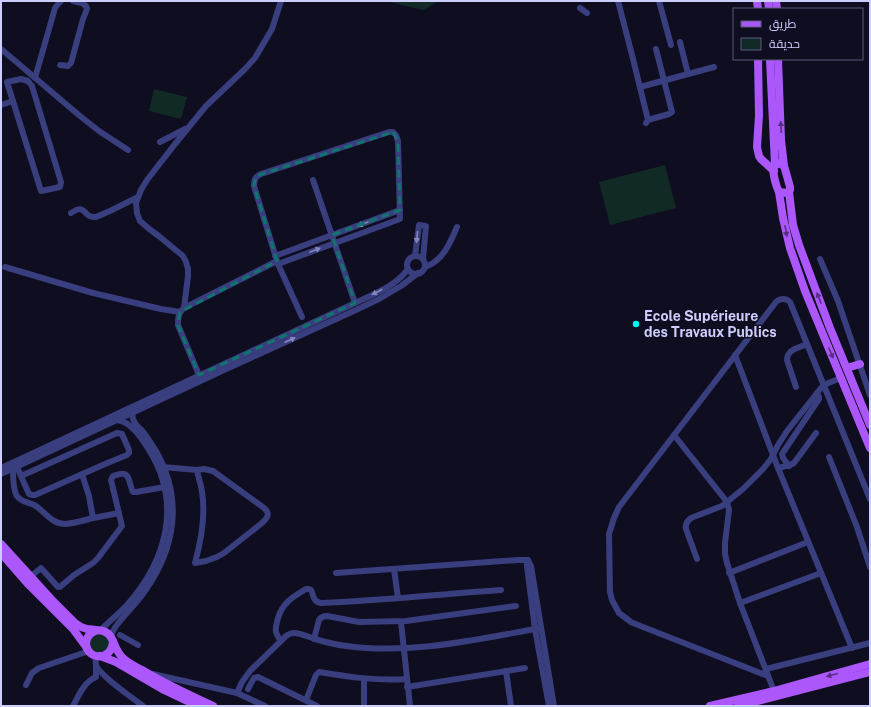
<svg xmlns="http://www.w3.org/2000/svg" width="871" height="707" viewBox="0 0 871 707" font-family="'Public Sans',Cairo,sans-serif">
	<rect width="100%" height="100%" fill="#0f0d20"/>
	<!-- green -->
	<g fill="#112a26">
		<polygon points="386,1 438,1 424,10 414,8"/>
		<polygon points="154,89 187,97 181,119 149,111"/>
		<polygon points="665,165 676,208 610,225 599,182"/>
		<polygon points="97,633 108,637 110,647 103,653 95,653 90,648 90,640"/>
	</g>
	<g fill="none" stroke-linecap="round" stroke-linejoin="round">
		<!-- minor -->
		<g stroke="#393e7e" stroke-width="6">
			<polyline points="618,1 632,55 648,120 646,123"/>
			<polyline points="659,1 671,45"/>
			<polyline points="580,8 587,13"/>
			<polyline points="680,42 688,74"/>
			<polyline points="1,49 80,116 99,131 128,150"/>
			<polyline points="60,65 68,66 71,63 83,19 87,9 86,6 82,3 73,1"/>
			<polyline points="35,78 55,8 58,4 61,1"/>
			<polygon points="21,79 28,81 32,86 61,182 60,187 41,191 7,82"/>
			<polyline points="640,87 714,67"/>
			<polyline points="1,105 13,101"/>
			<polyline points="648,120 669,114 672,112 656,49"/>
			<polyline points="160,142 185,129"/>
			<polyline points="313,180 355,303"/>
			<path d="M71,213C88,202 81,218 96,217L110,211L138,197"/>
			<polyline points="275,256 400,210"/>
			<polyline points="415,256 419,225 426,226 423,259"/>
			<circle cx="416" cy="265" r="9"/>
			<polyline points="820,259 838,301 870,395"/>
			<path d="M278,264L400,219L398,141L396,135L393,132H389L261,174C255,177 254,179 254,186L277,261L278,264L302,317"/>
			<polyline points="5,267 93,293 161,309 180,312"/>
			<path d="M425,267C443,261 450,243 457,227"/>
			<polyline points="184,308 188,276 188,269 186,262 183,256 160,237 148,228 140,221 137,213 136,203 141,190 147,180 175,144 206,106 245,69 255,58 272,29 281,1"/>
			<polyline points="735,355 778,468 852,648"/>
			<path d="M199,375L178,325C178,318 178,313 184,308L277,261"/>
			<path d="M796,387L787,360C787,349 799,348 807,344"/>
			<polyline points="674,435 727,502 729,510 725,543 725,554 727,563 740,603 774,691"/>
			<polyline points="829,457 857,527 870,567"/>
			<polyline points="789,466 783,458 782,454 819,399 819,397 817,393"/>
			<polyline points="17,467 29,494 32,495 35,495 105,464 127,455 129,453 129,450 122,434 117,433 21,476"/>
			<path d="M163,467L197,470L204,469L213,471L260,505C269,511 271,515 262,523L224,553L217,557L206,561L195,563C201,541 206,515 202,492C201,484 198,477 197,470"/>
			<path d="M1,468L355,303C374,294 396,286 408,269"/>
			<polyline points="778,468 790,465 794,463 816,433"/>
			<path d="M13,469C13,476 13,490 17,496C22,503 30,502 36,506C46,513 52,524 65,524C72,524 85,520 93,518"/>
			<polyline points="1,474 224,370 356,310 379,299 401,286 418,273"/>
			<polyline points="82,474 89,496 93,518 119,513"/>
			<path d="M697,559L686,529C685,524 687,521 691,518L722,506L743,489L763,469L771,459L778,445L787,431L821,388L826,384L841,378"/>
			<polyline points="527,560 527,566 535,629 549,706"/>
			<polyline points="394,569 398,598"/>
			<polyline points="336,573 518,560 528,560 531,566 554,706"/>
			<polyline points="729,573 808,542"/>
			<path d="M30,577L41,568L58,587H60L74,575L93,563L98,558L122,526L111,480L113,476C116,475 121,473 124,474C130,475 130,487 133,492H136L165,487"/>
			<polyline points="740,603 821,573"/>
			<polyline points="401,622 410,706"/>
			<path d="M101,630C109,621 119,614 127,605C167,560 182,503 149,450C142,439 132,422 117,420"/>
			<polyline points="120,635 138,645"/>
			<path d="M111,637L113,631L116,626C125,614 137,603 145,591C176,547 183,499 156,451C152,445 148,438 144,433C141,429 136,426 134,421C132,418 132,416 133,413"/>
			<path d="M314,639L319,620C321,617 323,616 327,616L359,622L406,621L516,606"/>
			<path d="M281,641C274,632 275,629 278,618C283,602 293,597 306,589H309L311,590C314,596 313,602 321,603C381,601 441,594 501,590"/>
			<path d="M96,656C96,659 95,662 96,665C99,675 134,699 143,706"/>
			<polyline points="766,669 870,643"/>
			<polyline points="506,671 511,706"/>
			<polyline points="153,674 237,693 265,706"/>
			<path d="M768,676L638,625L631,622L619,613L612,600L610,592L609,534L614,518L619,507L776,302C780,298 786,298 790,302L870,499"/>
			<polyline points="26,685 32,673 39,668 89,651"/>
			<polyline points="407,687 525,668"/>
			<polyline points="248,689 254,678 258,677 317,706"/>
			<path d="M237,693L242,682L250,671L286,636C289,634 291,633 294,633C301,633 308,637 315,639C325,642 336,645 347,646C411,655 478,639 541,628"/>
			<path d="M306,700L316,675L319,672C349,677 376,681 407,679"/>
			<path d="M73,706C79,695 84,682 96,677V667"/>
			<polyline points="364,706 364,679"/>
		</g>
		<!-- major -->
		<g stroke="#ac57fc" stroke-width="8">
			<polyline points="757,1 758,9"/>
			<polyline points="768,1 769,9"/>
			<polyline points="776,1 777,9"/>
			<polyline points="758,59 759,115 757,147 759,156 761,159 774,171"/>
			<polyline points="770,59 775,165"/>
			<polyline points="778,59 781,140 784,166"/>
			<path d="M780,163L784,166L785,169L790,187V190L787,193L779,192C776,186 772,173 774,166Z"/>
			<polyline points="779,192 783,218 790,248 805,291 870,448"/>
			<polyline points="789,192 793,225 799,245 830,328 870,425"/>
			<polyline points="847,368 860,364"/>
			<polyline points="1,544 51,599 75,623 81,627 87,629 96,630"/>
			<polyline points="1,553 29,585 73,629 87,648"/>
			<path d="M113,641C112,662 87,660 86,644C86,635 95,628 103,631C115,634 113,651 124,659C129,663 136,667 142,670C165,684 189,695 213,706"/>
			<polyline points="100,656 116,662 164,690 198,706"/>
			<polyline points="710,706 774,691 870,664"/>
			<polyline points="738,706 870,672"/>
		</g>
	</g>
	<!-- one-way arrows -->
	<defs><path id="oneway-solid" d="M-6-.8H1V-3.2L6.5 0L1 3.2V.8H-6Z"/></defs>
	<g fill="#562e83">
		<use href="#oneway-solid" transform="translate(781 127) rotate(-92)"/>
		<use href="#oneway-solid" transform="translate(786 231) rotate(80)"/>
		<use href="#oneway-solid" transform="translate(819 298) rotate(-111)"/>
		<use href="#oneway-solid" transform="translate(831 353) rotate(67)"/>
		<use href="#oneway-solid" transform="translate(832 675) rotate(165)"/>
	</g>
	<g fill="#8486be">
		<use href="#oneway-solid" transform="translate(363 224) rotate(159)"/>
		<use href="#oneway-solid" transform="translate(417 237) rotate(96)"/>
		<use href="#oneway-solid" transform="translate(315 250) rotate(-21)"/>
		<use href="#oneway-solid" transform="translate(377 292) rotate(152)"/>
		<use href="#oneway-solid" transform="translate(290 340) rotate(-24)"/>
	</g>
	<!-- marked area -->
	<path fill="none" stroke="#0f766e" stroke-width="3" stroke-dasharray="8 5" stroke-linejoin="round" d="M393,132L398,141L400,210L332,235L355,303L199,375L178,325L180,312L277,261L254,186L256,176Z"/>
	<!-- markers -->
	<circle fill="#05f3f1" stroke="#0f0d20" stroke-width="1.5" cx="636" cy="324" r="4"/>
	<g text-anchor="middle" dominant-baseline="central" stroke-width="3" stroke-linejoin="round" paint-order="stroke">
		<!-- poi labels -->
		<g font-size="14" font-weight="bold" fill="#cecefe" stroke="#0f0d20" text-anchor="start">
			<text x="644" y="316">Ecole Supérieure<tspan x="644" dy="16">des Travaux Publics</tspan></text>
		</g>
	</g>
	<!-- border -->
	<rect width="871" height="707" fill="none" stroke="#cecefe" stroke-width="4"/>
	<!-- legend -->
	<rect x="733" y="8" width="130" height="52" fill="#0f0d20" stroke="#5b5a79"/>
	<rect x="741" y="21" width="20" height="6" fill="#ac57fc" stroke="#5b5a79"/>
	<text x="769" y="28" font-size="12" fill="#cecefe">طريق</text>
	<rect x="741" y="38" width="20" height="12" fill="#112a26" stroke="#5b5a79"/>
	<text x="769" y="48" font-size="12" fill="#cecefe">حديقة</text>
</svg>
